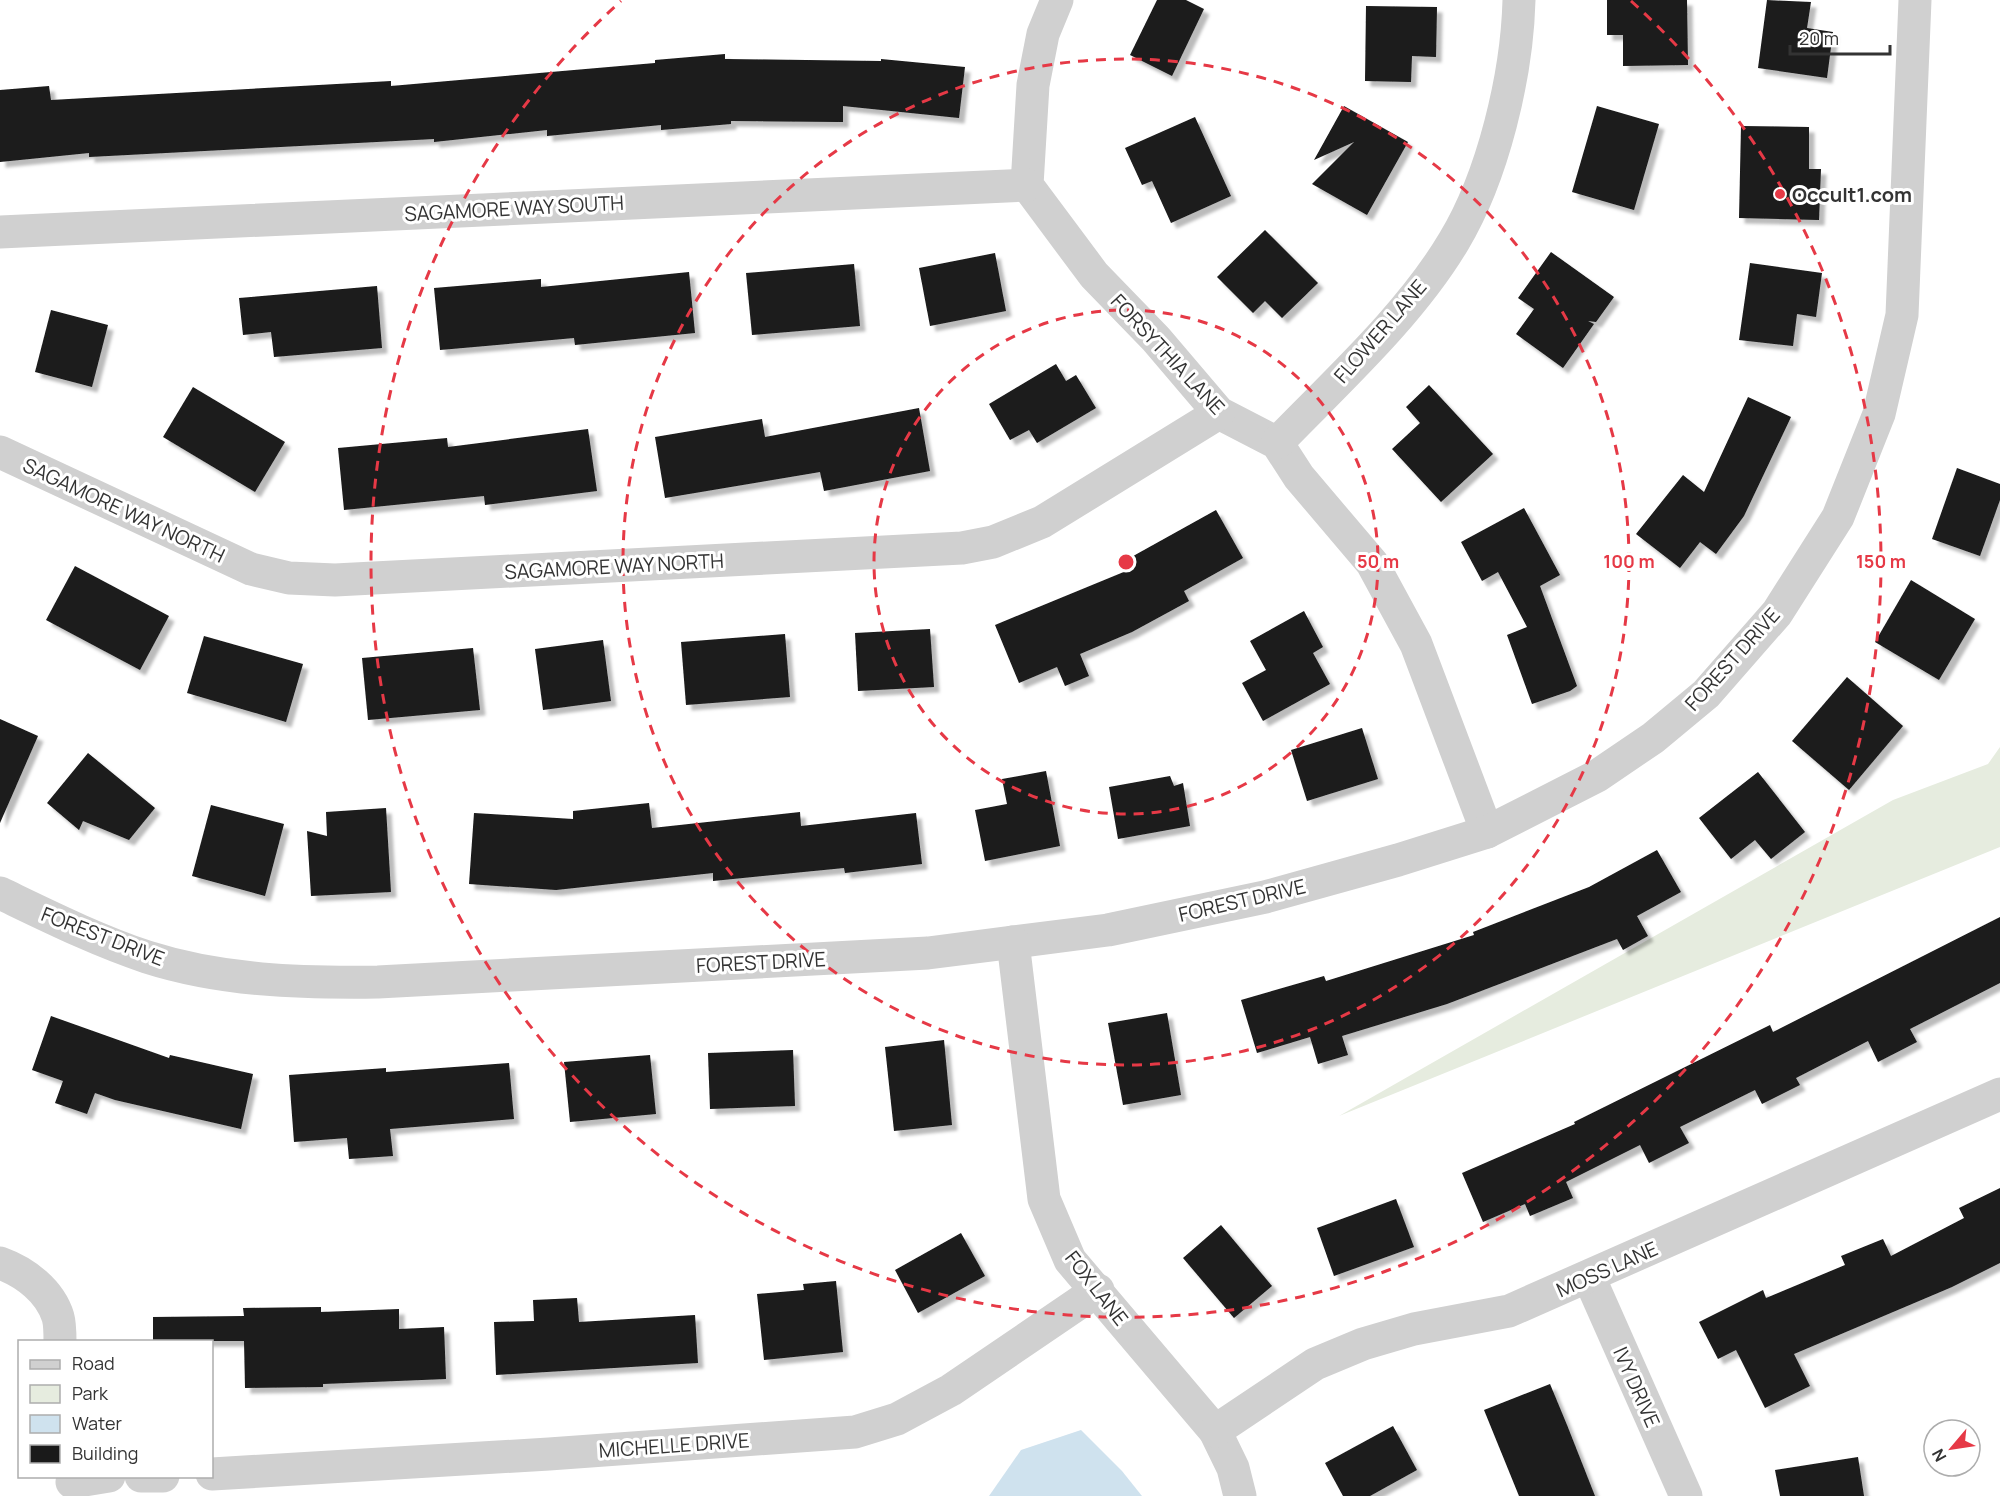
<svg xmlns="http://www.w3.org/2000/svg" width="2000" height="1496" viewBox="0 0 2000 1496" font-family="Manrope,sans-serif">
	<defs>
		<filter id="shadow"><feDropShadow dx="5.5" dy="5.5" stdDeviation="1.5" flood-color="#0004"/></filter>
	</defs>
	<rect width="100%" height="100%" fill="#fff"/>
	<!-- green -->
	<polygon fill="#e6ecdf" points="2000,747 2000,847 1339,1116 1893,800 1988,764"/>
	<!-- water -->
	<polygon fill="#cfe2ee" points="1081,1430 1122,1471 1142,1496 989,1496 1021,1450"/>
	<!-- building -->
	<g fill="#1a1a1a" filter="url(#shadow)">
		<polygon points="1157,0 1186,0 1204,9 1172,76 1130,55"/>
		<polygon points="1607,0 1687,0 1688,65 1623,66 1623,35 1607,35"/>
		<polygon points="1767,0 1811,2 1807,28 1833,32 1827,78 1758,68"/>
		<polygon points="1366,6 1437,7 1436,57 1412,56 1411,82 1365,81"/>
		<polygon points="725,54 725,59 881,61 881,59 965,67 959,118 843,106 843,122 731,121 731,124 661,130 661,125 547,136 547,130 434,142 434,139 89,157 89,153 0,162 0,90 49,86 51,100 391,81 391,86 655,63 655,60"/>
		<polygon points="1344,106 1408,142 1367,215 1312,184 1354,142 1314,160"/>
		<polygon points="1597,106 1659,124 1634,210 1572,192"/>
		<polygon points="1195,117 1231,196 1171,223 1152,181 1142,185 1125,148"/>
		<polygon points="1741,126 1809,127 1809,169 1821,169 1819,220 1739,218"/>
		<polygon points="1265,230 1318,283 1282,318 1265,301 1253,313 1217,277"/>
		<polygon points="1551,252 1614,297 1596,322 1588,321 1594,324 1563,368 1516,334 1534,309 1518,298"/>
		<polygon points="995,253 1006,311 930,326 919,268"/>
		<polygon points="1750,263 1822,273 1816,317 1797,314 1793,346 1739,340"/>
		<polygon points="854,264 860,326 752,335 746,273"/>
		<polygon points="689,272 695,333 575,345 574,338 440,350 434,288 541,279 541,287"/>
		<polygon points="377,286 382,348 274,357 271,332 243,335 239,298"/>
		<polygon points="51,310 108,325 92,387 35,372"/>
		<polygon points="1056,364 1066,381 1076,375 1096,408 1037,443 1029,430 1010,440 989,404"/>
		<polygon points="1429,385 1493,454 1441,502 1392,449 1420,423 1406,407"/>
		<polygon points="193,387 285,442 255,492 163,437"/>
		<polygon points="1748,397 1791,417 1744,516 1716,554 1700,542 1680,568 1636,534 1683,475 1704,492"/>
		<polygon points="919,408 930,471 824,491 820,472 665,498 655,437 762,419 765,437"/>
		<polygon points="588,429 597,491 485,505 484,496 344,510 338,448 447,438 448,447"/>
		<polygon points="1957,468 2000,484 2000,500 1980,556 1932,539"/>
		<polygon points="1524,508 1560,575 1540,586 1577,686 1570,691 1532,704 1507,635 1527,627 1498,572 1482,581 1461,542"/>
		<polygon points="1216,510 1243,558 1184,591 1189,601 1132,632 1080,654 1089,676 1065,686 1057,667 1019,683 995,625 1131,569 1126,560"/>
		<polygon points="75,566 169,616 140,670 46,620"/>
		<polygon points="1911,580 1975,619 1939,680 1875,642"/>
		<polygon points="1304,611 1323,647 1313,653 1330,684 1263,721 1242,683 1266,670 1250,641"/>
		<polygon points="930,629 934,687 858,691 855,633"/>
		<polygon points="785,634 790,697 686,705 681,642"/>
		<polygon points="204,636 303,664 286,722 187,693"/>
		<polygon points="603,640 611,701 543,710 535,649"/>
		<polygon points="473,648 480,710 368,720 362,658"/>
		<polygon points="1847,677 1903,726 1849,790 1792,741"/>
		<polygon points="0,719 38,736 0,823"/>
		<polygon points="1362,728 1378,779 1307,801 1291,750"/>
		<polygon points="88,753 155,808 129,840 83,821 79,830 47,803"/>
		<polygon points="1046,771 1060,846 985,861 975,810 1007,804 1002,779"/>
		<polygon points="1758,772 1805,832 1771,859 1755,840 1731,859 1699,818"/>
		<polygon points="1170,776 1174,786 1183,783 1190,826 1118,839 1109,787"/>
		<polygon points="649,803 652,828 800,812 801,826 916,813 922,864 845,873 844,868 713,881 713,873 556,890 469,884 474,813 573,819 573,811"/>
		<polygon points="211,805 284,824 265,896 192,876"/>
		<polygon points="386,808 391,892 311,896 307,831 327,836 326,812"/>
		<polygon points="1657,850 1681,892 1637,916 1648,936 1623,950 1617,939 1447,1004 1342,1036 1348,1055 1318,1064 1310,1037 1257,1053 1241,1000 1324,976 1326,981 1474,935 1473,932 1589,887"/>
		<polygon points="2000,917 2000,983 1910,1029 1917,1042 1878,1062 1868,1041 1796,1078 1800,1085 1762,1104 1755,1090 1680,1127 1689,1143 1649,1163 1640,1145 1566,1182 1573,1198 1530,1216 1525,1204 1483,1222 1462,1173 1575,1124 1574,1122 1770,1025 1773,1032"/>
		<polygon points="1167,1013 1181,1095 1123,1105 1108,1023"/>
		<polygon points="51,1016 169,1058 170,1055 253,1074 241,1129 115,1100 95,1093 87,1114 55,1103 63,1081 32,1070"/>
		<polygon points="944,1040 952,1125 894,1131 885,1047"/>
		<polygon points="793,1050 795,1106 710,1109 708,1053"/>
		<polygon points="650,1055 656,1114 570,1122 564,1062"/>
		<polygon points="509,1063 514,1119 390,1129 393,1156 349,1159 347,1138 294,1142 289,1075 386,1068 386,1072"/>
		<polygon points="2000,1188 2000,1263 1952,1287 1794,1354 1810,1386 1765,1408 1736,1350 1718,1359 1699,1322 1763,1290 1766,1298 1845,1265 1841,1256 1883,1239 1891,1256 1964,1218 1959,1208"/>
		<polygon points="1396,1199 1414,1247 1334,1276 1317,1228"/>
		<polygon points="1221,1225 1272,1286 1234,1318 1183,1258"/>
		<polygon points="961,1233 985,1276 918,1313 895,1270"/>
		<polygon points="836,1281 843,1352 764,1360 757,1294 804,1290 803,1284"/>
		<polygon points="577,1298 579,1322 695,1315 698,1363 496,1375 494,1322 534,1321 533,1300"/>
		<polygon points="321,1307 321,1312 399,1309 399,1329 444,1327 446,1379 323,1384 323,1387 245,1388 244,1341 153,1341 153,1317 244,1316 243,1308"/>
		<polygon points="1550,1384 1567,1425 1595,1496 1519,1496 1484,1410"/>
		<polygon points="1393,1426 1417,1470 1370,1496 1343,1496 1325,1463"/>
		<polygon points="1858,1457 1864,1496 1780,1496 1775,1470"/>
	</g>
	<g fill="none" stroke-linecap="round" stroke-linejoin="round">
		<!-- minor -->
		<g stroke="#d0d0d0" stroke-width="33">
			<polyline points="1057,0 1043,34 1033,85 1027,185 1094,275 1156,339 1219,413 1277,443 1299,477 1372,563 1416,644 1487,832"/>
			<polyline points="0,232 1027,185"/>
			<path d="M1277,443C1337,381 1410,315 1454,241C1493,176 1517,76 1519,0"/>
			<polyline points="0,452 251,569 289,578 335,580 962,548 993,542 1042,522 1219,413"/>
			<path d="M0,893C48,916 96,940 147,957C222,981 300,983 378,982L928,953L1108,930L1265,897L1398,860L1487,832L1597,776L1653,738L1706,694L1777,613L1838,517L1879,414L1902,315L1915,0"/>
			<polyline points="1013,942 1044,1199 1070,1260 1215,1431 1233,1468 1240,1496"/>
			<path d="M0,1263C25,1272 50,1291 58,1317C60,1324 60,1334 60,1342"/>
			<polyline points="1589,1277 1686,1496"/>
			<polyline points="1215,1431 1315,1364 1363,1344 1414,1329 1509,1311 2000,1094"/>
			<polyline points="212,1474 549,1454 855,1432 897,1419 951,1390 1098,1290"/>
			<polyline points="141,1476 163,1476"/>
			<polyline points="72,1482 109,1476"/>
		</g>
	</g>
	<!-- distance rings -->
	<g fill="none" stroke="#e63946" stroke-width="3" stroke-dasharray="10 8">
		<circle cx="1126" cy="562" r="252"/>
		<circle cx="1126" cy="562" r="503"/>
		<path d="M1631 1A755 755 0 1 1 621 1"/>
	</g>
	<!-- markers -->
	<circle fill="#e63946" stroke="#fff" stroke-width="2" cx="1780" cy="194" r="6"/>
	<g text-anchor="middle" dominant-baseline="central" stroke-width="6" stroke-linejoin="round" paint-order="stroke">
		<!-- poi labels -->
		<g font-size="20" font-weight="bold" fill="#333" stroke="#fff" text-anchor="start">
			<text x="1792" y="194">Occult1.com</text>
		</g>
		<!-- street labels -->
		<g font-size="20" fill="#333" stroke="#fff">
			<text transform="translate(514 208) rotate(-3)">SAGAMORE WAY SOUTH</text>
			<text transform="translate(1380 331) rotate(-49)">FLOWER LANE</text>
			<text transform="translate(1168 354) rotate(47)">FORSYTHIA LANE</text>
			<text transform="translate(124 510) rotate(25)">SAGAMORE WAY NORTH</text>
			<text transform="translate(614 566) rotate(-3)">SAGAMORE WAY NORTH</text>
			<text transform="translate(1732 659) rotate(-48)">FOREST DRIVE</text>
			<text transform="translate(1242 900) rotate(-13)">FOREST DRIVE</text>
			<text transform="translate(103 936) rotate(21)">FOREST DRIVE</text>
			<text transform="translate(761 962) rotate(-3)">FOREST DRIVE</text>
			<text transform="translate(1607 1269) rotate(-24)">MOSS LANE</text>
			<text transform="translate(1097 1288) rotate(52)">FOX LANE</text>
			<text transform="translate(1637 1387) rotate(66)">IVY DRIVE</text>
			<text transform="translate(674 1445) rotate(-4)">MICHELLE DRIVE</text>
		</g>
	</g>
	<circle cx="1126" cy="562" r="9" fill="#e63946" stroke="#fff" stroke-width="3"/>
	<g font-size="18" text-anchor="middle" font-weight="bold" fill="#e63946" stroke="#fff" stroke-width="6" stroke-linejoin="round" paint-order="stroke">
		<text x="1378" y="568">50 m</text>
		<text x="1629" y="568">100 m</text>
		<text x="1881" y="568">150 m</text>
	</g>
	<!-- legend -->
	<rect x="18" y="1340" width="195" height="138" fill="#ffffff" stroke="#adadad" stroke-width="1.5"/>
	<rect x="30" y="1360" width="30" height="9" fill="#d0d0d0" stroke="#adadad" stroke-width="1.5"/>
	<text x="72" y="1370" font-size="18" fill="#333333">Road</text>
	<rect x="30" y="1385" width="30" height="18" fill="#e6ecdf" stroke="#adadad" stroke-width="1.5"/>
	<text x="72" y="1400" font-size="18" fill="#333333">Park</text>
	<rect x="30" y="1415" width="30" height="18" fill="#cfe2ee" stroke="#adadad" stroke-width="1.5"/>
	<text x="72" y="1430" font-size="18" fill="#333333">Water</text>
	<rect x="30" y="1445" width="30" height="18" fill="#1a1a1a" stroke="#adadad" stroke-width="1.5"/>
	<text x="72" y="1460" font-size="18" fill="#333333">Building</text>
	<!-- north arrow -->
	<g transform="translate(1952 1448) rotate(241)"><circle r="28" fill="#ffffff" stroke="#adadad" stroke-width="1.5"/>
	<path d="M0-4.5L10 22L0 15L-10 22Z" fill="#e63946"/>
	<text y="-9" font-size="16" font-weight="bold" text-anchor="middle" fill="#333333">N</text>
	</g>
	<!-- scale -->
	<path d="M1790 45v9h100v-9" fill="none" stroke="#333333" stroke-width="3"/>
	<text x="1799" y="45" font-size="18" fill="#333333" stroke="#ffffff" stroke-width="4.5" paint-order="stroke">20 m</text>
</svg>
